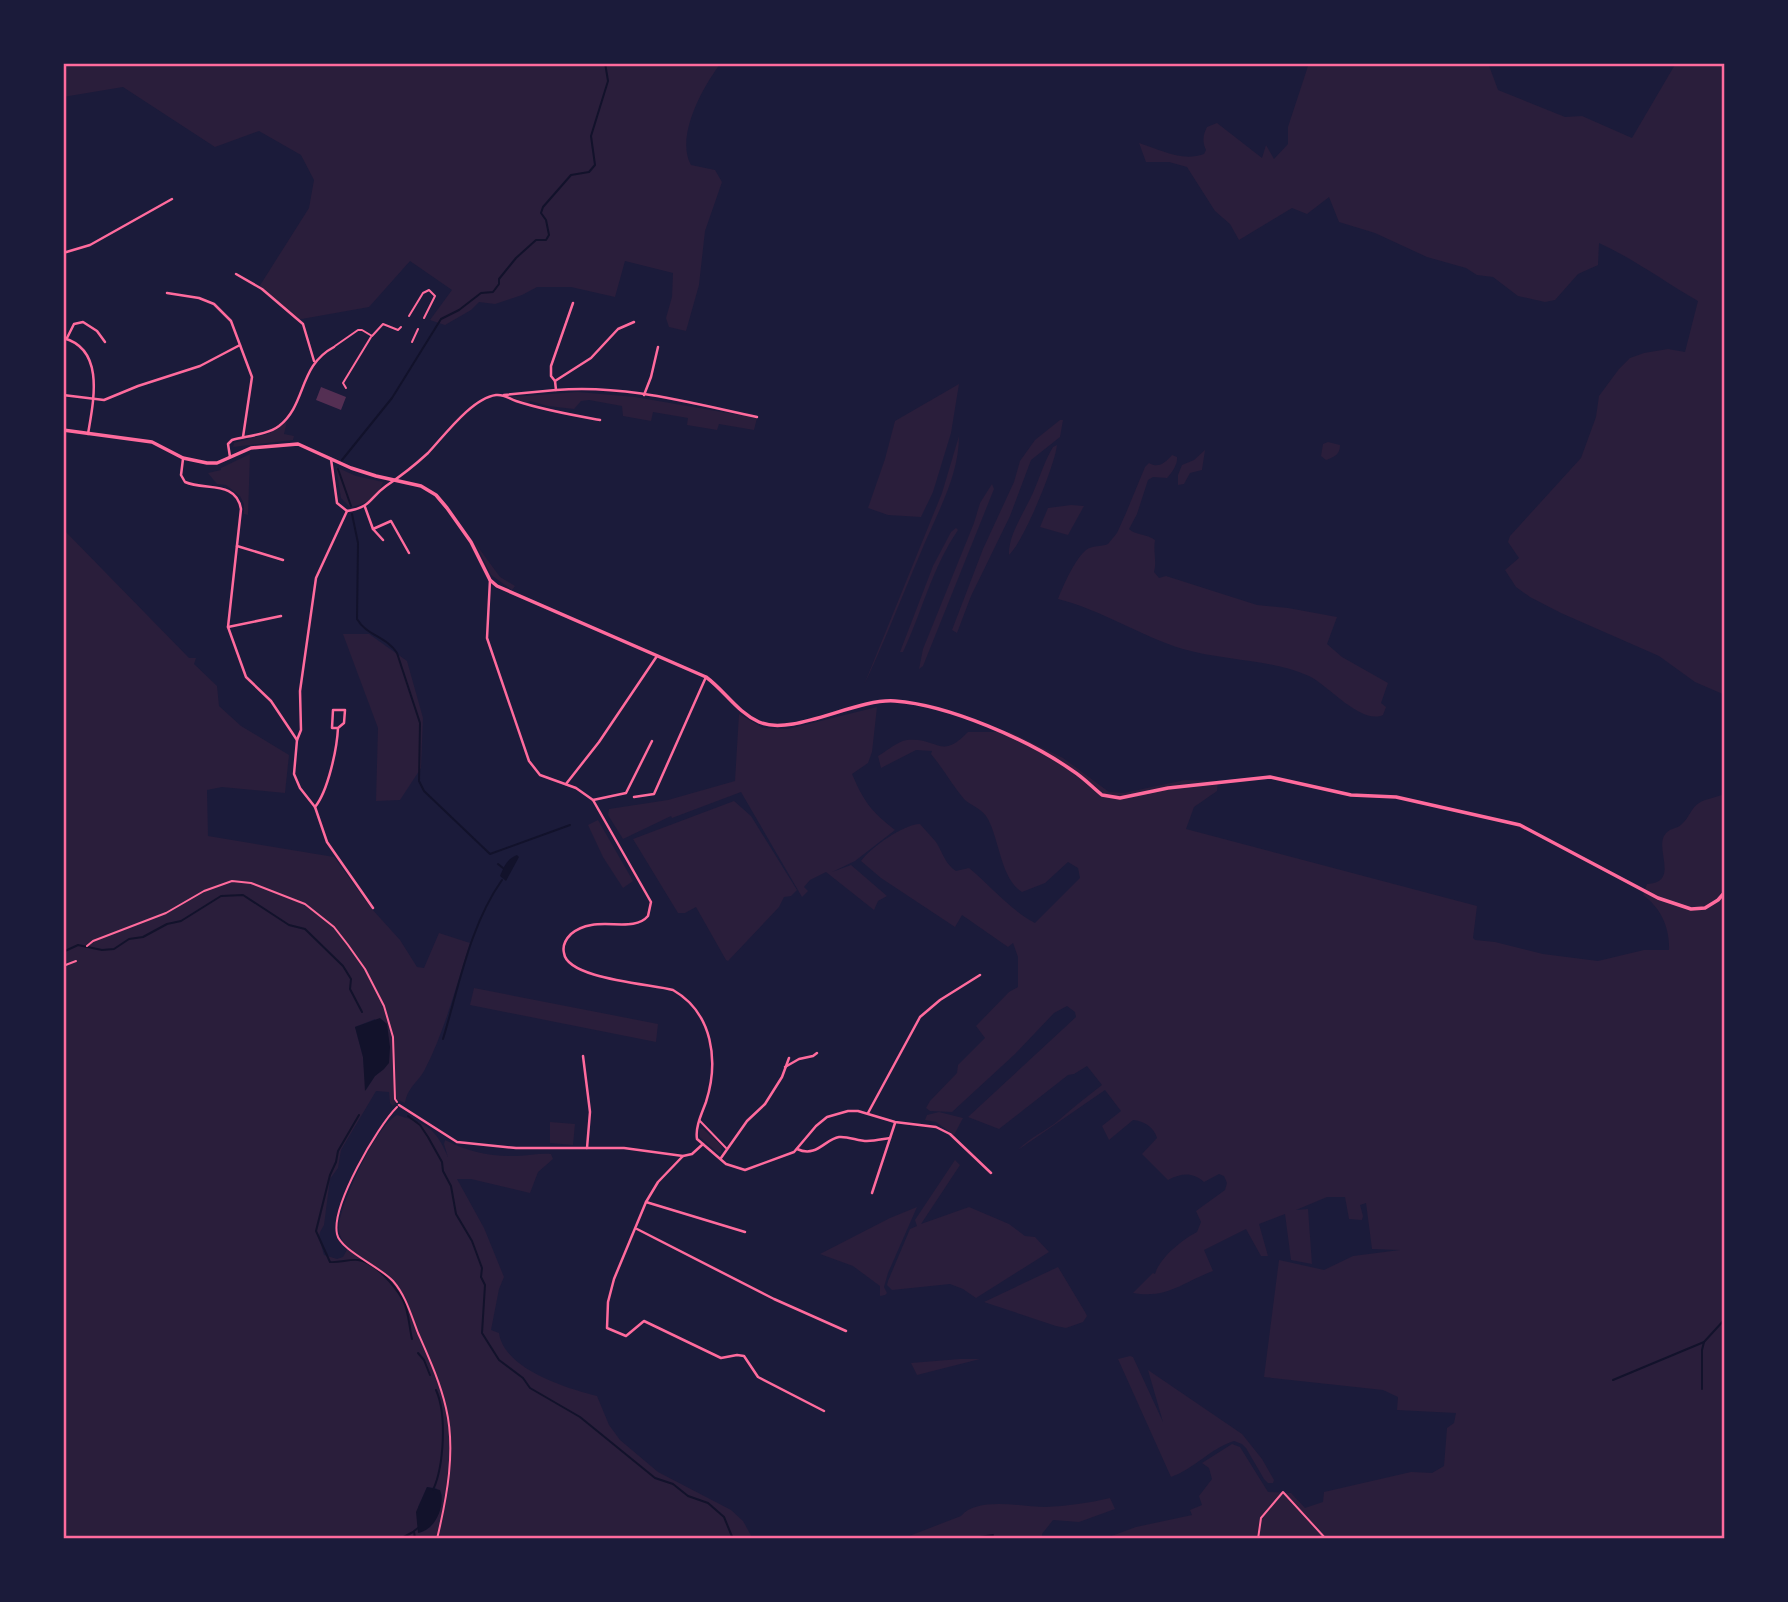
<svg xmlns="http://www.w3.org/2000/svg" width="1788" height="1602" viewBox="0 0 1788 1602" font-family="'Noto Sans',sans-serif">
	<rect width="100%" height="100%" fill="#1b1b3a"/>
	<!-- green -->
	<g fill="#2a1e3b" fill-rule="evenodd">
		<path d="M63,63H721C703,86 675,137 691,165L715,170L722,182L705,231L699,285L686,331L669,327L666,318L672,297L673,273L625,261L615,297L571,287H537L522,295L495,304L479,302L471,310L445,325L430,320L452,290L410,261L369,307L296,320L259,287L309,208L314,180L301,155L259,131L215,147L123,87L63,97Z"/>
		<path d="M1309,63H1488L1498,90L1565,117L1582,116L1632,138L1676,63H1725V695L1695,682L1659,656L1561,613L1530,597L1516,587L1505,570L1519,558L1508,542L1510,536L1581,458L1596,417L1599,396L1619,369L1630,358L1644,353L1668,349L1685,352L1698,301C1665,282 1634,259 1599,243L1598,265L1578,274L1555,300L1545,302L1518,296L1493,277L1477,275L1466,268L1427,257L1375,233L1339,222L1329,197L1307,214L1292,208L1239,240L1230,224L1215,211L1187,167L1169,162H1146L1139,143C1162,150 1181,162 1204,154L1206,150C1202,141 1203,135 1207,127L1217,123L1262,158L1266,145L1274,159L1288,144V127Z"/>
		<polygon points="959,384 951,433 933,492 921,517 888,515 868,508 885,459 895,421"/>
		<polygon points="578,392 635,397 757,418 754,430 719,424 717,430 687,425 688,418 653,412 651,421 623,416 622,406 589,400 581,401 574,409 548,406 530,401 527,403 511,397"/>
		<polygon points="1060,420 1063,420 1060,437 1031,460 1010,516 971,596 957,633 952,630 983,549 1014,482 1020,461 1035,440"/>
		<polygon points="287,421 284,434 294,436 293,440 233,447 234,443 267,434 277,429"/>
		<path d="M959,436C959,477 936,515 921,552C902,596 885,641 864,685L942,493Z"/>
		<path d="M1328,442L1340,445C1340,455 1334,457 1326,460L1321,456L1323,444Z"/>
		<path d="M1057,445C1055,465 1024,541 1009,555C1008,533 1027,509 1035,488C1041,474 1045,460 1053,447Z"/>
		<polygon points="1205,450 1202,470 1190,473 1184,484 1178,485 1178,475 1182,465 1194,460"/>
		<polygon points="250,454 248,515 244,514 244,504 240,496 226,485 217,484 208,473 221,470 221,468"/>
		<path d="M1172,455L1177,457C1178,464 1172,473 1167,478L1153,477L1148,480L1137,514L1129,529C1135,535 1147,534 1155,540C1153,552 1157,561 1154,572L1159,578L1166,576L1257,605L1288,608L1337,617L1327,644L1342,657L1388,683L1381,703L1386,707L1383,715C1361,725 1328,685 1309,676C1271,659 1225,661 1183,649C1140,636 1102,610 1058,599C1063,586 1075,559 1086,550C1092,545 1101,547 1108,544L1117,533L1126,513L1145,467L1149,463C1159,469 1166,462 1172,455Z"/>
		<path d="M336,467L356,476L383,482C378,497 365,505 350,507L341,498Z"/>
		<polygon points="992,484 994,489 923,666 919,669 923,649 974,523 980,503"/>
		<polygon points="1071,505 1084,506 1068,535 1040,527 1048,508"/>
		<path d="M956,528L958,530C932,568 922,612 903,652H900L933,566L951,532Z"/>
		<path d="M63,529L189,658H196L194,664L217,686L219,706L241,726L289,755L285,793L222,787L207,790L208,836L334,857L371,908L400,940L417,967L424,968L439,933L470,943C456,986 445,1031 424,1071C418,1082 407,1088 405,1103L398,1100L393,1106L390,1103L389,1092L376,1091L341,1150L338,1168L330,1179L324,1225L320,1232L319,1238L324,1255L337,1259L343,1257L348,1248C342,1241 338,1234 339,1224C343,1199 376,1126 397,1115C427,1124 435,1127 448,1157L444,1144L445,1140C468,1152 491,1157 517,1156C529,1156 539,1153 551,1154L553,1159L538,1172L530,1193L471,1179H457L484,1228L504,1277L499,1289L491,1330L499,1333C504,1369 566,1388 597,1396L609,1425L620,1440L658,1472L731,1510L743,1521L753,1539H63ZM375,1019L384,1069L375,1076L366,1090L363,1057L355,1027ZM427,1487L436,1488L442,1495C440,1511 436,1529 419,1533L418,1507Z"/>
		<polygon points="475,543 500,577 515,586 512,590 491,575"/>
		<polygon points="343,634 369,634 407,661 423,718 421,768 400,800 376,801 378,728"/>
		<path d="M877,707L872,752L868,763L852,774C864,802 871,811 895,830L855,861L832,872L851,865L887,896L878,901L874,910L826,872L810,880L804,887L808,891L802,897L741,792L672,818L671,816L623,839L608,815L609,809L668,800L735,781L739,714L763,728L788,729Z"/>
		<path d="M968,732H1010L1063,758L1109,792L1124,793L1185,780L1218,781L1217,791L1194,807L1186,829L1477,906L1473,938L1475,940L1495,942L1543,954L1598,961L1644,950H1669C1670,928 1661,908 1643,895L1647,884C1679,883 1656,851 1664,836C1669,827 1676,830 1682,824C1689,818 1691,808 1699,803C1707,798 1717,798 1725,793V1539H1110L1109,1537L1136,1527L1192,1515L1190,1510L1202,1505L1199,1496L1212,1479L1209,1468L1202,1463L1232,1444L1240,1447L1268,1492L1291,1493L1305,1508L1323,1502L1324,1492L1411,1472L1432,1473L1444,1466L1447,1428L1454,1423L1456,1413L1397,1410L1398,1397L1383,1390L1264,1377L1279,1260L1324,1270L1353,1256L1400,1250L1372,1249L1366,1203L1360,1205L1363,1216L1362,1220L1349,1219L1345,1197H1327L1296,1210L1308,1209L1312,1264L1291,1260L1285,1214L1259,1224L1268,1256H1261L1246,1229L1204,1250L1213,1271C1183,1282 1168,1299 1133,1293L1153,1273L1155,1274C1160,1258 1180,1241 1197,1232L1201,1222L1196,1211L1225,1190L1227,1183L1224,1176L1219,1174L1204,1182C1192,1172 1182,1173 1168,1180L1142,1154L1157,1138C1154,1127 1144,1121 1133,1120L1109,1140L1102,1126L1121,1111L1105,1090L1018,1150C1030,1137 1046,1131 1059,1120C1072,1108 1087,1097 1102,1085L1087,1066L1074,1074L1068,1075L999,1129L968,1117L1076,1017L1075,1012L1067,1006L1054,1013L1015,1054L952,1112L930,1111L926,1108L930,1101L957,1073L958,1065L985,1038L976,1026L1009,992L1018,987V957L1013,943L1008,947L962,915L955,927L881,878L861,861C870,848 904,824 920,824C925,830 931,836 936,842C943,853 945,864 956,871L969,868C991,886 1009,909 1035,923L1080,878L1078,868L1068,862L1045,883L1022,892C1001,879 1000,842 988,819C982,808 971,806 964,799C952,785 943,768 931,754L932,751L916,750L881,768L878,756C887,751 898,741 907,740C939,737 940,761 968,732Z"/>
		<polygon points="734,801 751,816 797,890 791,896 784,897 779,907 728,961 726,960 696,907 685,913 678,913 633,839"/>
		<polygon points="598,820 633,881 623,888 603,857 588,825"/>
		<polygon points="474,988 658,1024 656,1042 470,1005"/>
		<polygon points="939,1112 963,1118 954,1135 936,1122 925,1120 927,1115"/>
		<polygon points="550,1122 575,1124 573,1145 550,1143"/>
		<polygon points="702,1128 722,1146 721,1153 718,1153 700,1137 699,1130"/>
		<polygon points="955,1160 960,1165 921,1224 969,1207 1009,1224 1025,1236 1035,1237 1049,1252 976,1298 963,1289 950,1284 892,1290 887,1285 888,1281 910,1229 917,1226 915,1220"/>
		<polygon points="917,1207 888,1273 884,1287 887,1293 885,1295 880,1296 880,1286 853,1266 820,1254 890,1218"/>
		<polygon points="1058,1267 1085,1312 1087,1316 1083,1322 1066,1328 1056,1326 984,1302"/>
		<path d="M1130,1356L1133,1357L1163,1422L1148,1370L1242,1434L1262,1459L1274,1480L1273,1483H1268L1264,1479L1246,1448L1242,1444L1234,1441C1211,1448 1194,1469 1171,1477L1118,1359Z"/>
		<polygon points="960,1359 980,1359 917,1375 911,1363"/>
		<path d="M1110,1498L1115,1509L1079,1522L1053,1520L1042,1534V1539H893L904,1538L961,1516C978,1496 1022,1507 1045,1507C1067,1506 1089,1503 1110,1498Z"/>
	</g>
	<!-- water -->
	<g fill="#12122b">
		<path d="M517,855L519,857L506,881L500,876C504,866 507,859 517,855Z"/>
		<polygon points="380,1018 387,1024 390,1047 389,1063 384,1069 375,1076 365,1091 363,1057 355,1027"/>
		<path d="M427,1487L440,1490C446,1506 435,1530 418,1533L416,1512Z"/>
	</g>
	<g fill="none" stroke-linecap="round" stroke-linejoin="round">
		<!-- stream -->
		<g stroke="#12122b" stroke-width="2">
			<polyline points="342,460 392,398 441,319 459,310 481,293 493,292 499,284 499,279 516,258 536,240 546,240 549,235 546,220 541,213 543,207 571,175 589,172 595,165 591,136 608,81 605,63"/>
			<polyline points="338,469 351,506"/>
			<path d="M352,514L358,543L357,619C366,635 387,637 397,653L420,723L419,781L424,791L490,854L570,825"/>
			<polyline points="498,864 503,868"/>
			<polyline points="63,952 78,945 102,950 114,949 129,939 143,937 167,924 181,921 221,896 243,895 289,925 305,929 343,966 351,979 350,989 362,1012"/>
			<path d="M443,1039C459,986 470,925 502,880"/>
			<path d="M359,1115L338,1151L336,1162L330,1175L316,1231L330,1262C339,1263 349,1259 358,1260C375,1262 395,1286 403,1300C409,1312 409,1326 412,1339"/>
			<polyline points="408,1116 420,1125 428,1137 442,1162 443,1171 451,1186 456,1214 472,1241 482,1268 481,1277 485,1285 482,1333 499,1360 523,1378 530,1388 580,1417 655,1478 673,1484 688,1496 708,1503 724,1517 733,1539"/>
			<polyline points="418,1353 424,1360 430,1375"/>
			<polyline points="1613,1380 1704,1342 1725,1319"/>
			<polyline points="1702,1389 1702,1350 1704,1342"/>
			<path d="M433,1490C444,1466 447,1414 436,1390"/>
			<polyline points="400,1539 413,1532"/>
			<polyline points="415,1539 414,1531 418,1528"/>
			<polyline points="966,1539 993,1535"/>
		</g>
	</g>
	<!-- building -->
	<polygon fill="#542f53" points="321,387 346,397 341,410 316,400"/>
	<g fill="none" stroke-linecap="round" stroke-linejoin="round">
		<!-- path -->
		<g stroke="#ff6b9d" stroke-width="2">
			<polyline points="87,946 93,941 166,913 204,891 232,881 251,883 305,904 334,927 348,945 365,969 384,1006 393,1037 395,1099 397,1102"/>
			<polyline points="63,966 76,961"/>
			<path d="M397,1107C377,1127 331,1206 337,1234C340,1250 379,1266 393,1281C406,1296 411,1315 418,1333C429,1358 440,1382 446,1408C456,1450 447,1497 437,1539"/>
			<polyline points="1258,1539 1261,1518 1283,1492 1326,1539"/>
		</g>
		<!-- service -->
		<g stroke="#ff6b9d" stroke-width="2">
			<polyline points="409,316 423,293 429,290 435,296 424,318"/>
			<polyline points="412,342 418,329"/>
			<polyline points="335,346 358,330 362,330 372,336 383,324 398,330 401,327"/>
			<polyline points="346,388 343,383 371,337"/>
			<polyline points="700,1121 726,1148"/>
		</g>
		<!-- minor -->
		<g stroke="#ff6b9d" stroke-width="2.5">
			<polyline points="63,253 90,245 172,199"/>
			<polyline points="236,274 262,289 303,324 314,361"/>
			<polyline points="167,293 199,298 214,304 231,321 252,377 243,437"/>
			<path d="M634,322L618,329L591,358L555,381L556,390C623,384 691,403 757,417"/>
			<path d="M63,338C106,349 93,403 88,434"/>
			<polyline points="67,338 74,324 83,322 97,331 105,342"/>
			<polyline points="555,381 551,376 551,366 573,303"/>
			<polyline points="63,395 104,400 138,386 200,366 240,345"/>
			<polyline points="504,395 556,390"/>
			<polyline points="644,395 651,377 658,347"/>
			<path d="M230,457L228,444L232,440C246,436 267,435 279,426C307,404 298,366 334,347"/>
			<path d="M183,459L181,475L185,482C205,491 236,480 241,509L228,627L246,677L271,701L297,740"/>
			<path d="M331,459L337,503L347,511C372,507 368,499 386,486C401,476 415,465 428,453C444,436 472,398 496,395C505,394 509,399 516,401C543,410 572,415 600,420"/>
			<polyline points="365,507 373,529 383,540"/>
			<polyline points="347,511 316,578 300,691 301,730 297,740 294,774 300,788 315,807 327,842 373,908"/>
			<polyline points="373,529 391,521 409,553"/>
			<polyline points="237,546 283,560"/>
			<path d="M490,580L487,638L529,761L540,775L576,788L593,800L651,902L648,916C632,935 595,913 571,934C566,939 562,945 564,953C567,979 651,984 673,990C713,1013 719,1061 706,1102C702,1113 695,1127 697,1139L726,1164L745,1170L794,1152L816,1126L827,1117L848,1111H858L895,1122L936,1127L950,1134L991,1173"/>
			<polyline points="228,627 281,616"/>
			<polyline points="566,784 599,742 657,656"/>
			<polyline points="634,797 654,794 706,677"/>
			<polyline points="593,800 626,793 652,741"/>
			<path d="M315,807C328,791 337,749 338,728L344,723L345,710H333L332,728H338"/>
			<polyline points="583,1056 590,1112 587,1148"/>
			<polyline points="785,1067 799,1059 813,1056 817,1053"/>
			<polyline points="399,1105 457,1142 516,1148 624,1148 683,1156 692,1154 703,1144"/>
			<polyline points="868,1113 920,1017 940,1000 980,975"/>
			<path d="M797,1149C817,1158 825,1139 839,1137C848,1136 858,1141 867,1141C875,1141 883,1139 890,1138"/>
			<polyline points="683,1156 658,1182 646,1202 614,1279 608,1302 607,1328 626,1336 644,1321 721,1358 737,1355 744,1356 758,1377 824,1411"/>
			<polyline points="721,1158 747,1121 765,1104 782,1077 789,1058"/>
			<polyline points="872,1193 895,1123"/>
			<polyline points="646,1202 745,1232"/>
			<polyline points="637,1229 774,1299 846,1331"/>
		</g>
		<!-- tertiary -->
		<path stroke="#ff6b9d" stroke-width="3.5" d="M63,430L152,442L183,458L207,463H217L251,448L298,444L351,468L376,476L421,486L436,495L447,508L471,542L490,580L497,586L706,677C725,691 737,712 759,722C792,737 856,698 895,701C949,705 1029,740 1073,771C1084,778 1092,787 1102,795L1120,798L1168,788L1270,777L1351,795L1396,797L1520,825L1658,898L1691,909L1705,908L1718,900L1725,892"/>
	</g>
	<!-- border -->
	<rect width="1788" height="1602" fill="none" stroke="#1b1b3a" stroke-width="130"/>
	<rect x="65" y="65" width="1658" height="1472" fill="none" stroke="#ff6b9d" stroke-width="2.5"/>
</svg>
